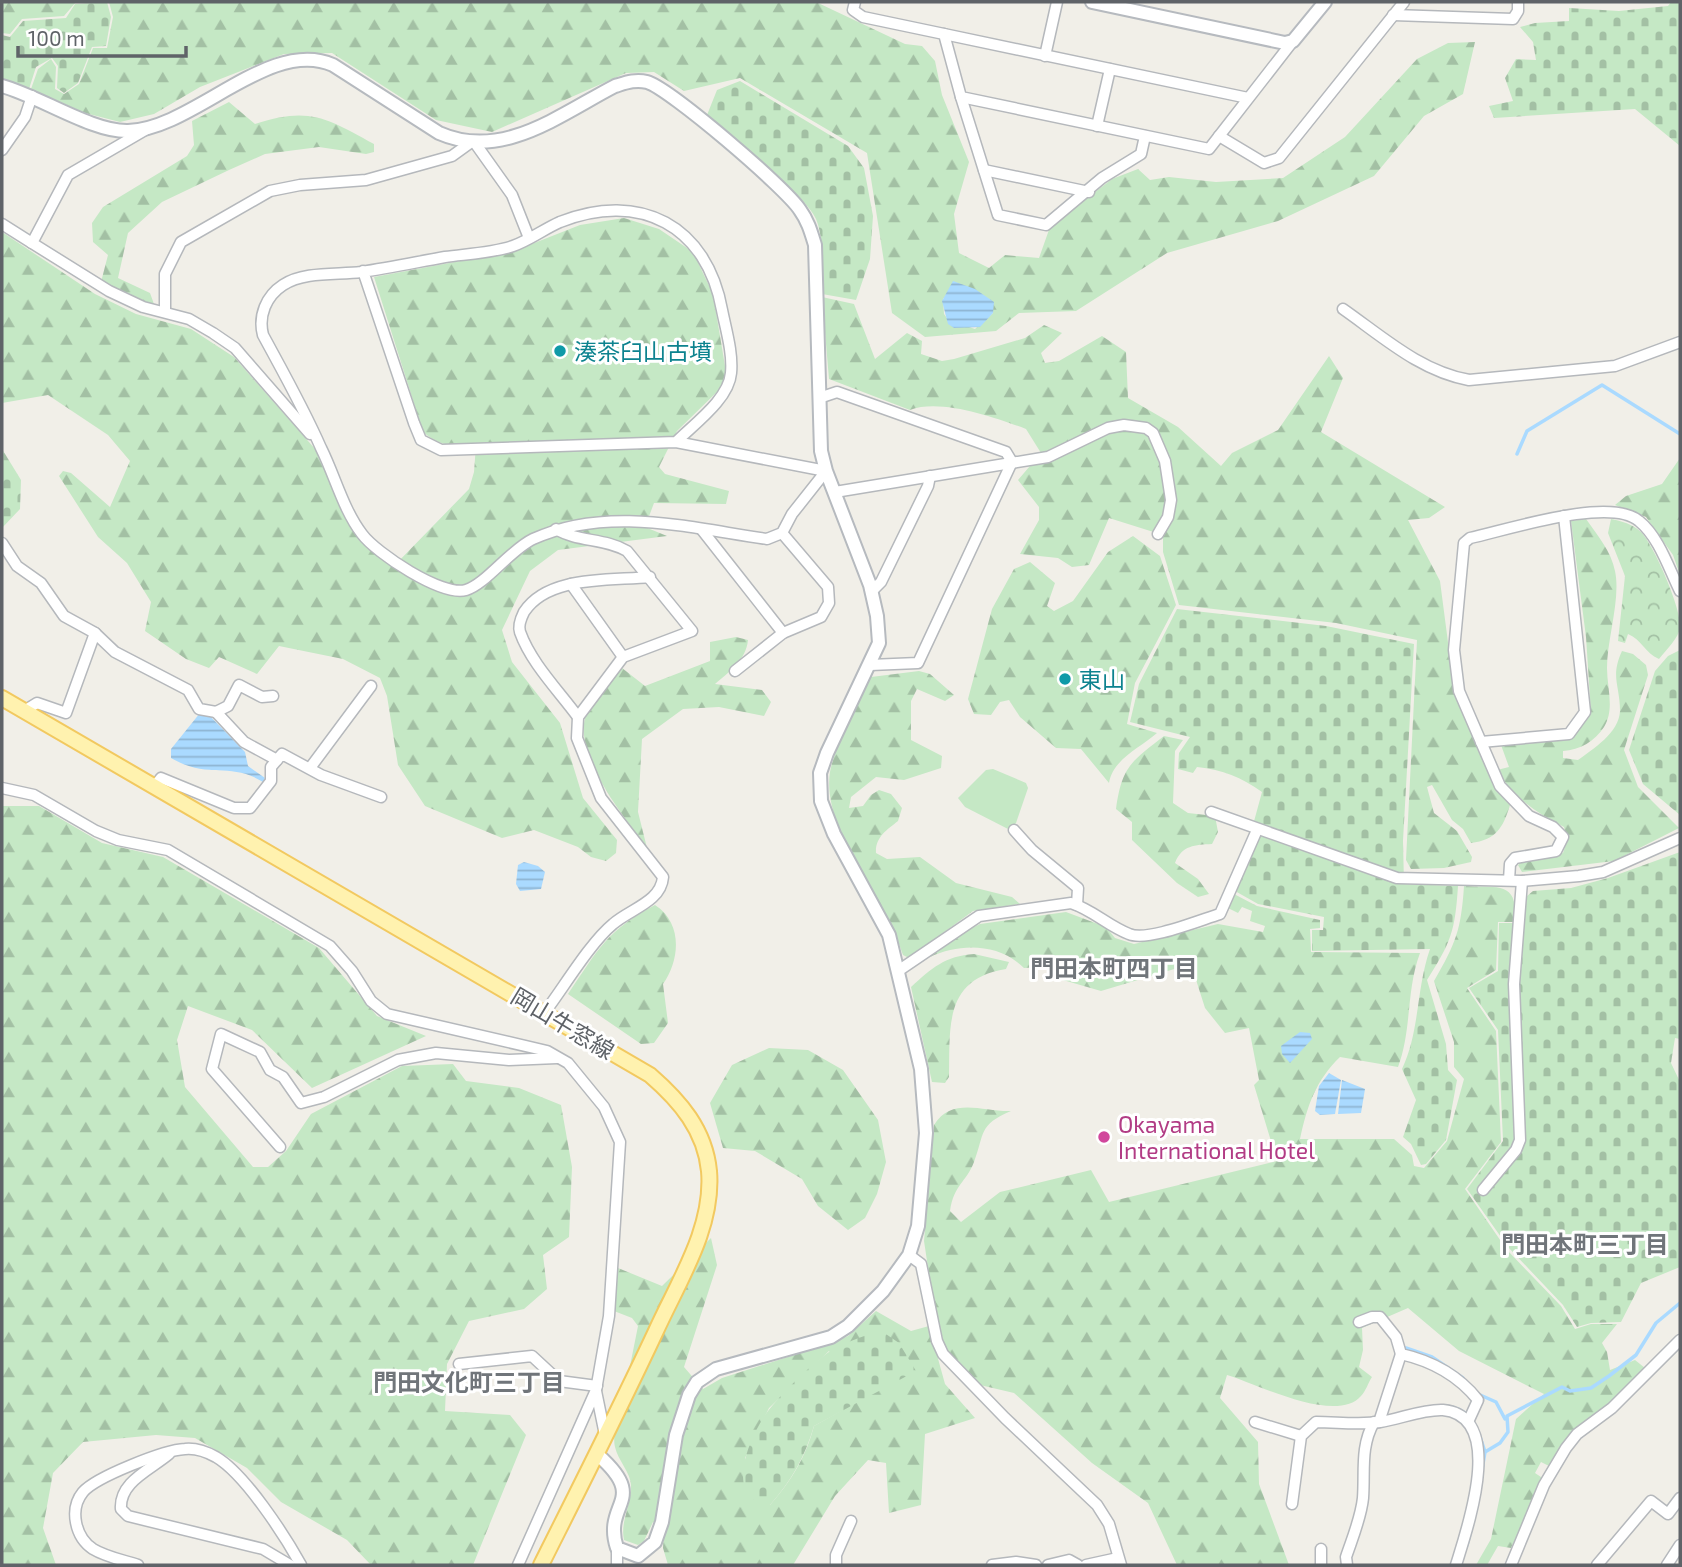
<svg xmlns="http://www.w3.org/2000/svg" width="1682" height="1567" viewBox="0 0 1682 1567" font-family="'Exo 2','Noto Sans JP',sans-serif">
	<defs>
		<pattern id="forest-firs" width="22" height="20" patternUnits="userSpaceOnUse" patternTransform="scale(1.75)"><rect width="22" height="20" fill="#c5e8c5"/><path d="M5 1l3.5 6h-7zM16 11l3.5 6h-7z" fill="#a3c0a4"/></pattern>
		<pattern id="cemetery-stones" width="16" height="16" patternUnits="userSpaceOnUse" patternTransform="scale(1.75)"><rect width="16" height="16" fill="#c5e8c5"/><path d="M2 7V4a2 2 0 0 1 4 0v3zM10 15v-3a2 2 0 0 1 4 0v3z" fill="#a3c0a4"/></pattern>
		<pattern id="park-crowns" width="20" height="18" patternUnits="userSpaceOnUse" patternTransform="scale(1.75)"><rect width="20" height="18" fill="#c5e8c5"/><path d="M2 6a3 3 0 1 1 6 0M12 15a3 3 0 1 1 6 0" fill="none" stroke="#a3c0a4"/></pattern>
		<pattern id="water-rules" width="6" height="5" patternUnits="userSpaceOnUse" patternTransform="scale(1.75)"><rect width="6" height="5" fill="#aadaff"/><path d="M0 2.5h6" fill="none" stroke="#8eb4d2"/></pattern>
	</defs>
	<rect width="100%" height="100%" fill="#f1efe8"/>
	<!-- forest -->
	<g fill="url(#forest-firs)" fill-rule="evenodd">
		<polygon points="2,2 76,2 64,16 22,19 10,34 2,33"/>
		<path d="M109,2H816L905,44L922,46L935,61L942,95L969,162L954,214L959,253L989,268L1005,255L1039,258L1050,227L1112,179L1138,169L1150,180L1169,177L1216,182L1283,178L1345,137L1417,59L1448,43L1475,42L1463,94L1424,116L1374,176L1278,221L1167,253L1076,311L1019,313L996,331L925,337L892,313L867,153L740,78L684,91L654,72L626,73L492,132L436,120L332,53L284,54L200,87L154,114L120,122L85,113L31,89L38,69L51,59L56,67L55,89L64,94L79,84L93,48H107L113,17ZM948,293L993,313L975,329L966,326L954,328L944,314L943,299Z"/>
		<path d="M229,102L255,124C309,106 327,118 374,144V152L366,154L319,147L265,154L229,170L162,202L128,233L118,278L150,293L154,304L143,302L101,282L108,255L93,242L92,223L103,207L187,156L194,145L192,121Z"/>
		<path d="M624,218L659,229L693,252L713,294L726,372L720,389L677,431L659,467L665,474L729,491L726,504L654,503L645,527L667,536L558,550L530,571L502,630L512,662L560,723L583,798L617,840L616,853L606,861L591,857L578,847L534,830L502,838L425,806L398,765L387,696L380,678L343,659L279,646L257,674L219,657L209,668L186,659L145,631L151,602L127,563L98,537L59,476L63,471L71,473L110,507L130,461L108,435L48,395L2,403V232L95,294L136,314L191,329L234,357L316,450L344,516L359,539L394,566L469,489L474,472L476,445C454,446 440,447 423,432L374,277L514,251L580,225Z"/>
		<path d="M822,297L854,304L875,359L907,333L922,341L921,354L942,361L954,359L1025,338L1044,325L1062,333L1041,353L1045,363L1059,361L1102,336L1126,352L1128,398L1178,427L1221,466L1232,453L1278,430L1329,356L1343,378L1321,432L1445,507L1429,518L1408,520L1440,581L1455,696L1493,785L1510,805C1503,828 1496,840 1471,843L1463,829L1452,820L1432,785L1427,787L1434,813L1457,831L1472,857L1471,862L1444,868L1411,869L1406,860L1417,640L1336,623L1179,605L1163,552V535L1109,518L1089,565L1072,567L1058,558L1020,554L1039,520V507L1018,480L1041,453L1026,429C996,418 941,398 910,410L829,379Z"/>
		<polygon points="1680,458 1680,575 1673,555 1646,517 1615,505 1626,496 1662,484"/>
		<path d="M1586,519C1598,536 1611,551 1615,571C1621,598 1607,639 1607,668C1607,688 1615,709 1604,727C1595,741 1580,750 1563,751V758L1578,760C1593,749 1619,733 1620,711C1620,685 1610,677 1622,651L1633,654L1646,665L1648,675L1624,750L1638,787L1679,828L1614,861L1522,872L1518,865L1522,862L1563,853L1567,841L1564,827C1536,813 1513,797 1497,770L1509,767L1501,745L1572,739L1591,713L1586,637L1571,521Z"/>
		<path d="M1133,536L1160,556L1176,605L1135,683L1127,724L1157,733C1140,748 1113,759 1109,783L1081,749L1056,748L1020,717L1009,700L1000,702L991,715L974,714L968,699L992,609L1014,569L1030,562L1055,583L1047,606L1054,611L1073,601L1108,552Z"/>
		<path d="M736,637L748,640C746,660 729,672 715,684L762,690L771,702L764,716L719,707L683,709L642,739L638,812L647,848C625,818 572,754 586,715C592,699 611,682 622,668L645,686L710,661V642Z"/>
		<path d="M919,671L930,674L954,695L945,701L917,689L911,701V740L942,756L941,768L904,780L876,777L851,797L849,808L863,806L871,795L879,790L891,794L902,808L898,821C887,830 875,837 876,853L887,859L920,857L956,883L1012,897L1020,904L973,911L909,958L903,955C886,897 821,831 830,772C836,740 858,707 871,677Z"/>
		<path d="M1164,736L1183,740L1175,751L1173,803L1188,813L1215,816L1218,832L1212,844C1195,845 1182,845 1175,863L1198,879L1209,894L1198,897L1177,883L1132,840V822L1116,809C1122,766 1131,762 1164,736Z"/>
		<polygon points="2,806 39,806 102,843 163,857 319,948 377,1016 426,1036 312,1088 252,1030 188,1006 177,1040 185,1087 253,1167 268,1167 286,1151 311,1114 402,1066 453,1064 466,1081 519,1088 561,1105 572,1167 569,1237 543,1255 547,1289 524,1309 469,1321 447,1364 445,1411 510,1415 526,1435 473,1565 371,1565 347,1540 281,1502 247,1468 195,1438 156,1435 83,1442 53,1473 43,1528 56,1565 2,1565"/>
		<path d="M1464,886C1496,888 1520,880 1514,922H1498L1496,970L1467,988L1496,1031L1501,1142L1465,1189L1507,1250L1561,1306L1575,1329L1591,1324H1617L1602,1343L1607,1352L1610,1370L1635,1360L1645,1368L1642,1375L1551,1467L1541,1462L1535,1473L1544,1479L1511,1548L1498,1546L1487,1565H1476L1491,1539L1516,1419L1544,1394L1459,1351L1408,1308L1362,1328L1363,1350L1359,1367L1372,1377C1368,1383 1366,1391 1361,1396C1336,1425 1255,1383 1227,1375L1220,1398L1258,1442L1259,1484L1289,1565H1177L1148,1503L1092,1463L1014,1393L980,1385L946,1350L934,1307L924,1241L934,1125C952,1096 983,1112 1011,1111C978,1125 985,1133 974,1162C966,1183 954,1184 950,1211L961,1222L1000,1192L1091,1170L1109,1202L1277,1161L1254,1085L1259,1080L1249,1028L1225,1033L1205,1008L1191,964L1101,991L1056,978L1043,967L1024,968C999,943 960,943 930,957L960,934L980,924L1066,912L1106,927L1115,938L1134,944L1218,924L1263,932L1265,926L1250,921L1252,911L1242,907L1238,913L1228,908L1234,894L1257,906L1320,920V928L1310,929L1311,952L1420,953C1406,990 1412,1030 1398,1067L1340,1057C1316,1080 1307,1106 1300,1139H1394L1412,1155L1414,1166L1424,1168L1447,1141L1464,1079L1454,1067V1042L1434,981C1456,943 1461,930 1464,886Z"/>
		<path d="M655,905C683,923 680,960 663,984L668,1023L654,1043L641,1044L568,994C598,950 606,931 655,905Z"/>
		<path d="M974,954L1009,962L1006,969C944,979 950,1026 949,1077L945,1083L932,1082L911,987C932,968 945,956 974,954Z"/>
		<polygon points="769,1048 808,1050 843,1070 878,1120 886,1162 877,1194 865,1218 848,1230 818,1206 802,1179 755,1151 723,1148 710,1103 732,1065"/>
		<path d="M711,1238L717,1265L684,1367L703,1389L722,1378L835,1342L848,1336L876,1311L911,1331L929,1326L945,1384L975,1418L925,1434L921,1505L889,1513L886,1463L868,1460L835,1496L793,1565H668L663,1548L664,1529L653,1522L644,1541L638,1545L624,1540C620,1522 631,1506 631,1487C632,1474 618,1461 615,1447C610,1427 630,1399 639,1381L630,1366L638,1326L632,1318L614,1311L618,1268L662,1286ZM829,1351L862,1399L814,1426C806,1457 791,1481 770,1505L745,1458L769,1408Z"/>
	</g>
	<!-- cemetery -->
	<g fill="url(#cemetery-stones)">
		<polygon points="107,2 111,17 106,46 92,47 78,83 64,93 57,88 58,66 52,58 36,67 29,89 2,79 2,35 10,37 23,21 66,18 75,4"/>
		<polygon points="1671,2 1680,2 1680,146 1635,109 1494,118 1489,106 1513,101 1505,78 1516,59 1536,60 1533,42 1520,27 1535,23 1569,21 1569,8 1619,11 1668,6"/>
		<path d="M740,81L848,146L864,168L873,216L870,259L856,300L822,294C821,271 825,241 816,219C807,196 729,136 707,115L717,90Z"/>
		<polygon points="2,449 21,480 20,509 2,528"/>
		<path d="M1177,609L1326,626L1414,644L1403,841L1404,884L1458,886C1455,932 1451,942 1427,980L1446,1044L1448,1070L1457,1080L1446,1140L1426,1164L1421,1165L1411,1144L1403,1137L1416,1100L1402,1069C1420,1031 1416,989 1430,949L1312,951V930H1323L1324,917L1258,904L1235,891L1262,792C1241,777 1223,770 1197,767L1193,773L1178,769L1179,753L1190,737L1130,722L1139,684Z"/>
		<polygon points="1680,650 1680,815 1643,784 1629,750 1655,671 1668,656"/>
		<polygon points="1680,852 1680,1039 1675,1038 1671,1063 1680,1082 1680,1267 1641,1283 1621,1322 1591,1323 1577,1327 1563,1305 1508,1247 1467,1189 1503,1141 1498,1030 1469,988 1498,971 1499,923 1523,923 1527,896 1533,891 1571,888 1608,878"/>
		<path d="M880,1330L899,1343L916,1371L814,1426C805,1457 791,1481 770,1505C720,1502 751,1430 772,1406C788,1387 807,1369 826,1354C841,1343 863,1337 880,1330Z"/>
	</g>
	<!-- park -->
	<path fill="url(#park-crowns)" d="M1611,519C1621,521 1633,524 1641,532C1654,545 1682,610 1680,627C1679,638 1666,650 1659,659C1645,653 1642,640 1628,634L1625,643L1618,641L1625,576L1608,533Z"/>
	<!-- pitch -->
	<polygon fill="#c5e8c5" points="993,769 1026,783 1028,788 1016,823 1010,830 965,807 958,798 986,770"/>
	<!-- water -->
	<g fill="url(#water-rules)">
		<polygon points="953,281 975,289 994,302 993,313 980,327 954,328 948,324 942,301"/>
		<path d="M200,713L208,714L245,752L248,766L265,778L263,782C229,761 209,780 171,758V749Z"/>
		<polygon points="524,862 538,866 545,872 541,889 520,891 516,884 518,865"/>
		<polygon points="1300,1032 1310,1033 1312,1039 1290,1063 1282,1054 1281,1046"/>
		<polygon points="1329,1073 1341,1080 1335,1114 1320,1115 1315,1111 1319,1086"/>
		<polygon points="1342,1080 1365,1089 1361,1113 1338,1114"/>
	</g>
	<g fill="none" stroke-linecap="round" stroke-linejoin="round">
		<!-- stream -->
		<g stroke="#aadaff" stroke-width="3.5">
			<polyline points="1517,454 1527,431 1602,385 1680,434"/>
			<polyline points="1406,1348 1432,1357 1463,1378"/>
			<polyline points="1478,1394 1496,1402 1505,1419"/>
			<path d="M1444,1406C1473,1408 1477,1427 1485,1452"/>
			<polyline points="1482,1470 1485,1452 1500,1443 1508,1432 1507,1416 1562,1387 1570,1391 1591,1388 1609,1376 1636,1355 1656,1323 1680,1303"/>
			<polyline points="1467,1545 1472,1526"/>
		</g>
		<defs>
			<g id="street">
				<polyline points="855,2 853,10 863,17 944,34 961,97 1209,149 1293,41"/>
				<polyline points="1393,15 1513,19 1518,11 1518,2"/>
				<polyline points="944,34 1248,98"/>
				<polyline points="1045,56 1057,2"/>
				<polyline points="961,97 998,215 1046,225 1102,178 1141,154 1145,136"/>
				<polyline points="1097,126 1110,69"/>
				<polyline points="147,129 68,175 32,243 109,291 143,307 189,319 213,333 235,348 310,434"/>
				<polyline points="1219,136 1264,163 1279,158 1404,2"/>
				<polyline points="475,143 512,195 529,238"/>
				<polyline points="2,150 25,117 32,96"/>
				<polyline points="984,170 1089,192"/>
				<polyline points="2,224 32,243"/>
				<path d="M363,271L414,423L421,440L441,450L676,442L826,471L792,514L782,533L767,539C690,528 608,505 533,539C510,550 486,584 466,590C442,597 376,553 362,534C343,509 335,476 321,448C304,409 283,372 263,335C258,316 266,296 283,285C304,271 338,275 361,272C389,268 417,262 445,257C467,254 492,253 513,246C530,240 544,229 560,222C640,190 707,226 722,310C726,330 733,353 731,373C729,399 694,424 676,442"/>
				<path d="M1343,309C1383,337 1420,371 1469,380L1615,366L1680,342"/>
				<polyline points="165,312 165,274 181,242 270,191 300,185 366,180 452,156 470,143"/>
				<polyline points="819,398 837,392 1006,452 1012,462"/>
				<polyline points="835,492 1048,457 1108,428 1124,425 1146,428 1153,433 1165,461 1171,500 1168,517 1158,534"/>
				<polyline points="702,530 783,633"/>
				<polyline points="2,543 17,566 41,583 64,616 95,633 66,713 37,703 24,711"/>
				<polyline points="571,584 623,657"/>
				<polyline points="871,592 881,582 928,486 930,476"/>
				<polyline points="95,633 115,652 188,690 199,709 216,712"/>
				<polyline points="870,665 918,663 1012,462"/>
				<polyline points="735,671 783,633 821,617 829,603 828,587 782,533"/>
				<polyline points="273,696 262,697 239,685 228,706 216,712 244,742 277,760"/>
				<path d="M578,717C559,691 531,663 520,632C518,626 521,618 524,612C548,575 611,581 650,577"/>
				<polyline points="1481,742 1569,734 1585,712 1564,516"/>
				<polyline points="310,768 371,686"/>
				<polyline points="155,786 161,778 234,808 250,808 271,781 271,767 282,754 321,775 381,797"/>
				<polyline points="2,788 34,795 96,831 118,840 168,850 330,946 352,971 371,1001 387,1014 547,1051 568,1063 604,1107 620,1142 609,1316 596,1390 518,1565"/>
				<polyline points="1211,812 1397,878 1522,881 1579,876 1603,872 1680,838"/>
				<polyline points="1014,830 1032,850 1078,888 1077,905"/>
				<path d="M1509,880L1510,864L1515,858L1556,851L1563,837L1553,827L1529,816L1500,786L1459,691L1454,650L1464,543L1470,538C1507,530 1610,496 1639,521C1659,537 1669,569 1680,591"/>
				<path d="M898,971L979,916L1071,903C1093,910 1108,926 1129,934C1147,942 1200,920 1220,914L1257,830"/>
				<path d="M545,1012C564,987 590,943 613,924C630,909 661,902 663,877L601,798L577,738L578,717L623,657L692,631L627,551C605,538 577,542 556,529"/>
				<polyline points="280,1147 212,1069 221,1034 260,1052 270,1070 283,1077 301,1103 324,1097 398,1060 436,1053 509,1060 557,1058"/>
				<polyline points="1483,1190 1516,1150 1520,1140 1514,984 1522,881"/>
				<polyline points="909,1255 921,1264 937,1341 943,1354 1005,1418 1097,1505 1109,1524 1121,1565"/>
				<path d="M1359,1322L1372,1317H1380L1396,1337L1401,1354C1432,1361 1458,1375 1478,1400L1468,1422"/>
				<polyline points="459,1364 532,1356 559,1381 597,1386"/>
				<polyline points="596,1391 605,1435"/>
				<polyline points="1255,1422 1301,1436"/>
				<polyline points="1379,1422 1401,1354"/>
				<path d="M169,1454C150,1470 119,1482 121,1509L128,1516L263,1549L290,1565"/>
				<path d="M1292,1504L1301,1436L1316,1422C1337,1422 1359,1425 1380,1422C1400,1419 1423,1409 1443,1410C1507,1416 1467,1529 1456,1565"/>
				<polyline points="1321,1549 1321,1565"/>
				<path d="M138,1565C123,1560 106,1557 93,1549C75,1537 69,1509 83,1492C96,1477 164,1450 185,1449C195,1448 207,1452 216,1457C245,1474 285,1536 301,1565"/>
				<polyline points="617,1565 617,1548"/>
				<polyline points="836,1565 836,1555 851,1521"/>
				<polyline points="992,1565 1016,1562 1036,1565"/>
				<polyline points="1048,1565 1069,1560 1078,1565"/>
				<polyline points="1086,1565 1118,1558"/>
				<path d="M1347,1565L1346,1557C1352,1539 1361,1518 1363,1498C1365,1471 1360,1447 1374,1422"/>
				<polyline points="1511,1565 1544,1485 1566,1448 1577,1434 1612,1408 1680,1340"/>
				<polyline points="1597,1565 1651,1501 1668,1514 1680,1498"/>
				<polyline points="1667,1565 1680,1545"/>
			</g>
			<g id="secondary">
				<polyline points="1092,2 1285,43 1293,41 1325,2"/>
				<path d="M2,86C39,96 92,132 128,131C194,129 269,37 333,65L439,133C502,161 559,115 615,86C625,83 635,79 647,82C669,88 786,188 800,210C808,221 811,232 815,245L821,451L826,471L870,585L877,616L879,643L827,753L820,773L821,801L834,834L889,935L921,1069L926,1133L918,1226L909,1255L883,1291L848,1326L831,1337L716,1369L697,1382L689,1395L676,1435L662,1522L655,1542L638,1556L617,1548C602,1502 650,1501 598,1455"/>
			</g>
			<path id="primary" d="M2,698L650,1075C680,1101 705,1130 709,1171C714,1228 678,1282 656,1331C619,1410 580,1487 541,1565"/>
		</defs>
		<!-- street casing -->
		<use href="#street" stroke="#b5b8bc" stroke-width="13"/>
		<!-- secondary casing -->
		<use href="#secondary" stroke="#b6babf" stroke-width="16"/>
		<!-- primary casing -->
		<use href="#primary" stroke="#f2c960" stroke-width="18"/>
		<!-- street -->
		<use href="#street" stroke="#fff" stroke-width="10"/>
		<!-- secondary -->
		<use href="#secondary" stroke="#fff" stroke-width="12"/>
		<!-- primary -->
		<use href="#primary" stroke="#fff2af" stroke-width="14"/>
	</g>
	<!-- markers -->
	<g fill="#0f9aa8" stroke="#fff" stroke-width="2.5">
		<circle cx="560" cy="351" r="7"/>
		<circle cx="1065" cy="679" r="7"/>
	</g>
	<circle fill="#d1479c" stroke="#fff" stroke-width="2.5" cx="1104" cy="1137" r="7"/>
	<g text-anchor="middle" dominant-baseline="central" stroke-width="6" stroke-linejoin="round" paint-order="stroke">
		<!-- culture labels -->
		<g font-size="23" fill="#0d838f" stroke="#fff" text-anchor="start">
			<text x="574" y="351">湊茶臼山古墳</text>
			<text x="1079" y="679">東山</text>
		</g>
		<!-- street labels -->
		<g font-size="23" fill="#5f6368" stroke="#fff">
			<text transform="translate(563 1023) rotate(31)">岡山牛窓線</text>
		</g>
		<!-- hotel labels -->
		<g font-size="23" fill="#b23c85" stroke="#fff" text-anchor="start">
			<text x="1118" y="1124">Okayama<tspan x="1118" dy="26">International Hotel</tspan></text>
		</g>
		<!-- neighbourhood labels -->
		<g font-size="24" font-weight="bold" fill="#70757a" stroke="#fff">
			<text x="1114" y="967">門田本町四丁目</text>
			<text x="1585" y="1243">門田本町三丁目</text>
			<text x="469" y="1381">門田文化町三丁目</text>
		</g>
	</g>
	<!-- border -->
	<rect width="1682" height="1567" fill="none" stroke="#5f6368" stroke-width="7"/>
	<!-- scale -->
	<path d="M18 46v10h168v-10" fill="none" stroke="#5f6368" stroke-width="3.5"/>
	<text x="28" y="46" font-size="21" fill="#5f6368" stroke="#ffffff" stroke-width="5" paint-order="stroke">100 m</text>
</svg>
